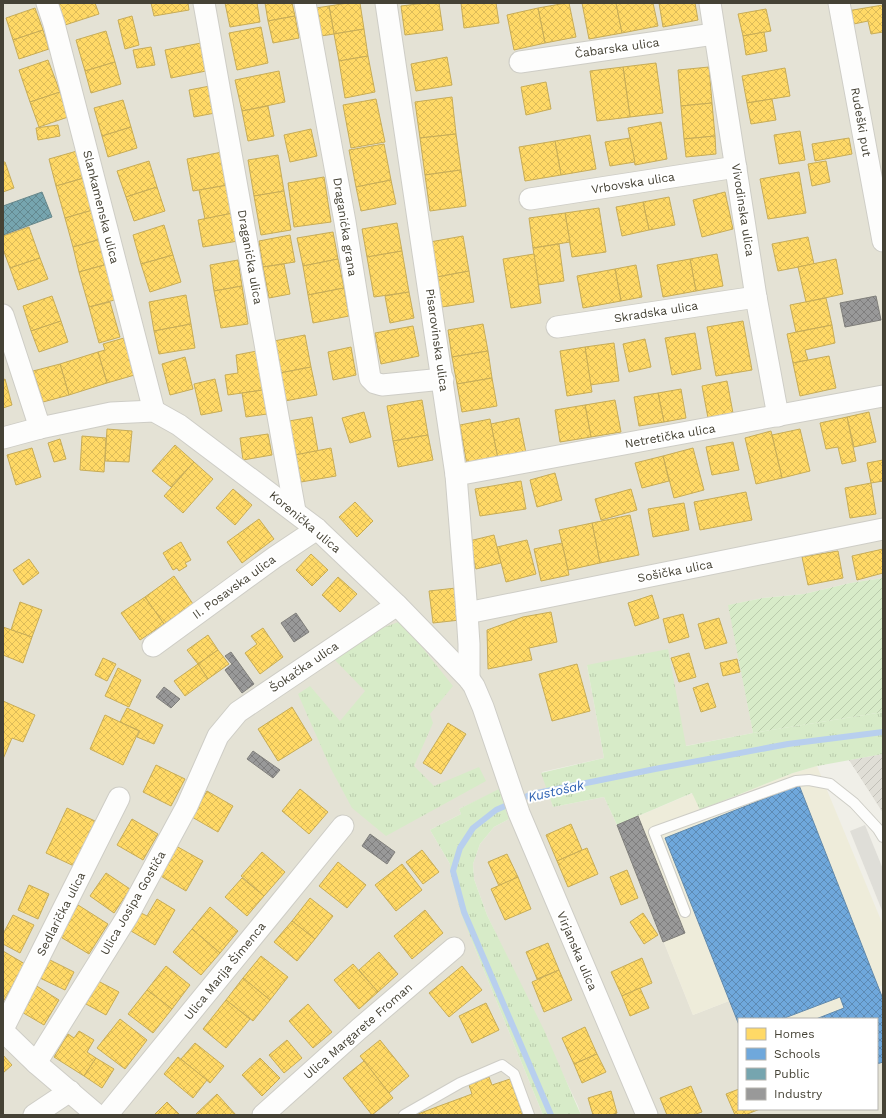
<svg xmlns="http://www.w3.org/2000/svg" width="886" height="1118" viewBox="0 0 886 1118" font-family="'Work Sans',sans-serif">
	<defs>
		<pattern id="industrial-furrows" width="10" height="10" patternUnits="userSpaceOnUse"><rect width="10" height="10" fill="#e0ded6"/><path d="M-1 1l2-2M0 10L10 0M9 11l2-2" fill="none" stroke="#c2c0b8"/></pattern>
		<pattern id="grass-tufts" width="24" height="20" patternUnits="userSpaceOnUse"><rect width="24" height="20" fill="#d7ebc8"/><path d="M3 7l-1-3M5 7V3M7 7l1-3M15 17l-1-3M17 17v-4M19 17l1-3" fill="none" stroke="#bacbac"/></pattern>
		<pattern id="garden-furrows" width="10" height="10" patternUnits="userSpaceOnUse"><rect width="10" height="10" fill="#d7ebc8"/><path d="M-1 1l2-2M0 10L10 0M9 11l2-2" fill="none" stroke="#bacbac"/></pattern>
		<pattern id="homes-cross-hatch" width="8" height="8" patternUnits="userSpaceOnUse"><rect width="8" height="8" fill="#ffd966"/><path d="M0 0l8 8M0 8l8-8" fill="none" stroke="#dcbb59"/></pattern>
		<pattern id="schools-cross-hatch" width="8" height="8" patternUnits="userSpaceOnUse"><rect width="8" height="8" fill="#6fa8dc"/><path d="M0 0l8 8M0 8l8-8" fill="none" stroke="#5d8ab3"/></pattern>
		<pattern id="public-cross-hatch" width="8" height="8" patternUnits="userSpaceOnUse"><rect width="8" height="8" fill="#76a5af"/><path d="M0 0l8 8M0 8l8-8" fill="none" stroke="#63888f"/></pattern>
		<pattern id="industry-cross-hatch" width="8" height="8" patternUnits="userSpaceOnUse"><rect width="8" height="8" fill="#999"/><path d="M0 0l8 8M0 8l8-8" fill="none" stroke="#7f7e7e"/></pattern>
	</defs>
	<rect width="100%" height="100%" fill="#f0efe8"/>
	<!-- residential -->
	<polygon fill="#e4e2d5" points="3,3 883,3 883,578 850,583 804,594 763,598 729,605 753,733 685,746 587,665 604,758 542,772 553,807 604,797 617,825 693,1015 729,1001 739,1025 739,1109 877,1109 877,1064 883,1062 883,1115 581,1115 578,1106 487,915 474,879 473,864 480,844 494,827 509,819 499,790 459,809 461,814 430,830 450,864 450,872 474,946 543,1115 3,1115"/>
	<!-- industrial -->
	<polygon fill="url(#industrial-furrows)" points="883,754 883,813 849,760"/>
	<!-- education -->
	<polygon fill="#eeecda" points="817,766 883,925 883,985 879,987 883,999 883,1062 877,1064 877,1019 739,1019 739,1025 729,1001 693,1015 617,825 693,793 700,810 793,773"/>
	<!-- grass -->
	<g fill="url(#grass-tufts)">
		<polygon points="401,621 453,686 430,714 433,723 414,766 434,786 479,767 486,781 386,836 352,808 331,769 298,694 310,686 340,721 365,691 332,657 380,629"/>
		<polygon points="668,649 686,746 753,733 883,712 883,754 817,766 793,773 700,810 692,793 617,825 604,797 553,807 541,773 604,758 587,665"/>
		<polygon points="499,789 509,819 494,827 480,844 473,864 474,879 487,915 544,1030 581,1115 543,1115 474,946 461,913 450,872 450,864 430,830 461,814 459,809"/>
	</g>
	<!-- garden -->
	<polygon fill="url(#garden-furrows)" points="883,578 883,712 753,733 728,605 763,598 804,594 850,583"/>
	<!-- parking -->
	<polygon fill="#dfded8" points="865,825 883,869 883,913 850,831"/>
	<!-- homes -->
	<g fill="url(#homes-cross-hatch)" stroke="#c7ac57">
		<polygon points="58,3 95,3 99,14 65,25"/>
		<polygon points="151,3 188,3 189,10 154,16"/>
		<polygon points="225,3 257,3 260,22 230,27"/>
		<polygon points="265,3 292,3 295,16 268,21"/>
		<polygon points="348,3 360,3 364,29 334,34 329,6"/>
		<polygon points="425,3 439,3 443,30 405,35 401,6"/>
		<polygon points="461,3 496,3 499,23 464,28"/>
		<polygon points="566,3 569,3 576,37 545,43 538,8"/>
		<polygon points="582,3 616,3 622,33 589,39"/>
		<polygon points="616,3 653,3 658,26 622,33"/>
		<polygon points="659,3 695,3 698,20 663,27"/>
		<polygon points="883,5 883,32 871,34 868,21 849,25 847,11"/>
		<polygon points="329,6 334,34 321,36 316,8"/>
		<polygon points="35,8 43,30 13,40 6,18"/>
		<polygon points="538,8 545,43 514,50 507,15"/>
		<polygon points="766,9 771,31 743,36 738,14"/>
		<polygon points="132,16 139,45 125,49 118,20"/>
		<polygon points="295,16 299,38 273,43 268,21"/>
		<polygon points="261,27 268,63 237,70 229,33"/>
		<polygon points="364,29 368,56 339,61 334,34"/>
		<polygon points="43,30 49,49 19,59 13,40"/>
		<polygon points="106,31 115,62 85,71 76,40"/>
		<polygon points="764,32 767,51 746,55 743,36"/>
		<polygon points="201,43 206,71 171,78 165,50"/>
		<polygon points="151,47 155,65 137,68 133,50"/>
		<polygon points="368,56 375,92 345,98 339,61"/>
		<polygon points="447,57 452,85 416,91 411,64"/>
		<polygon points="48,60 60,92 30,102 19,70"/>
		<polygon points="115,62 121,84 91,93 85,71"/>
		<polygon points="656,63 663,113 630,117 623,67"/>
		<polygon points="623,67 630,117 597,121 590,71"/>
		<polygon points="709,67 712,103 681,106 678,70"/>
		<polygon points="785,68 790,96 747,103 742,76"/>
		<polygon points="279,71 285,102 242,111 235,80"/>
		<polygon points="546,82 551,109 526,115 521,87"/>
		<polygon points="210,86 215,113 194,117 189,90"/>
		<polygon points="60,92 68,117 39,127 30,102"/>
		<polygon points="452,97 456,134 420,138 415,102"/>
		<polygon points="376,99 385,142 351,148 343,105"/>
		<polygon points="772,99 776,120 751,124 747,103"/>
		<polygon points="123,100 131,127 102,136 94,108"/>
		<polygon points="712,103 715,136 684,139 681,106"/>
		<polygon points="268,106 274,136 248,141 242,111"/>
		<polygon points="661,122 667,159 635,165 628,128"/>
		<polygon points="58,125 60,136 38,140 36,128"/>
		<polygon points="131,127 137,148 108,157 102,136"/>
		<polygon points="311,129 317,156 290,162 284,135"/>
		<polygon points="800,131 805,160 779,164 774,135"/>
		<polygon points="456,134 461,170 425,175 420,138"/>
		<polygon points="590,135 596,169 561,175 555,141"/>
		<polygon points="715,136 716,154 686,157 684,139"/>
		<polygon points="630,138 635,162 610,166 605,142"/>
		<polygon points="849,138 852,154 815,161 812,144"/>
		<polygon points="555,141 561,175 525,181 519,147"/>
		<polygon points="384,144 391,180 356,187 349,150"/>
		<polygon points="77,151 84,178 56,186 49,159"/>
		<polygon points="222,152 228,185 193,191 187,159"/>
		<polygon points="278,155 284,191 254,196 248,160"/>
		<polygon points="149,161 157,187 126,197 117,171"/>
		<polygon points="826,161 830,182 812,186 808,164"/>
		<polygon points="3,162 5,162 14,188 3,192"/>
		<polygon points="461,170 466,206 430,211 425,175"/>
		<polygon points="799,172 806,213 768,219 760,179"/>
		<polygon points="324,177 331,222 294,227 288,183"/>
		<polygon points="84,178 93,210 65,218 56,186"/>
		<polygon points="391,180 396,204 361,211 356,187"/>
		<polygon points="228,185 233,213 205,219 199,190"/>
		<polygon points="157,187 165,211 134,221 126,197"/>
		<polygon points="284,191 291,230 261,235 254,196"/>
		<polygon points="725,192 733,229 702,237 693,200"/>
		<polygon points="669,197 675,225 649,230 643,202"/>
		<polygon points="643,202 649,230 622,236 616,207"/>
		<polygon points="599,208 606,252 572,257 565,213"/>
		<polygon points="93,210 101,239 73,247 65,218"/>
		<polygon points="233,213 238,241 203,247 198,220"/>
		<polygon points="565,213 570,242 533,248 529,218"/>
		<polygon points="397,223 402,251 367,257 362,229"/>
		<polygon points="164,225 173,255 141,264 133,235"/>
		<polygon points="29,227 40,258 10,268 3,249 3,236"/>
		<polygon points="333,232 338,259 303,266 297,238"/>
		<polygon points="290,235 295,262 263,267 259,241"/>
		<polygon points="463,236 469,271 437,277 430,242"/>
		<polygon points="808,237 814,264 778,271 772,244"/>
		<polygon points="101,239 108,264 79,272 73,247"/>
		<polygon points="559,244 564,281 538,285 533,248"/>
		<polygon points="402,251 409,292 374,297 367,257"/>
		<polygon points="534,254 541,303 511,308 503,259"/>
		<polygon points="717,254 723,286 696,291 690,259"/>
		<polygon points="173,255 181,282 150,292 141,264"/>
		<polygon points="40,258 48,279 18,290 10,268"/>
		<polygon points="338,259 344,288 308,295 303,266"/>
		<polygon points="690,259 696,291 663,297 657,265"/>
		<polygon points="836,259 843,294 806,302 798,267"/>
		<polygon points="238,260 242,286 214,291 210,265"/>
		<polygon points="108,264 118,299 89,307 79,272"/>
		<polygon points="284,264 290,294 269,298 263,267"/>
		<polygon points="636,265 642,297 621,301 615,269"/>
		<polygon points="615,269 621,301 583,308 577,276"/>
		<polygon points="469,271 474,302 442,307 437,277"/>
		<polygon points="242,286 248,324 221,328 214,291"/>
		<polygon points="344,288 349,316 313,323 308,295"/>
		<polygon points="409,292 414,318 390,323 385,296"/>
		<polygon points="186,295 191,324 154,331 149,302"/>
		<polygon points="52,296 61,321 31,331 23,306"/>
		<polygon points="826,298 832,325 796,332 790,305"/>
		<polygon points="110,302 120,337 99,343 89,307"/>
		<polygon points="61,321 68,342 39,352 31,331"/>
		<polygon points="743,321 752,370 716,376 707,327"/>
		<polygon points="191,324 195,348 159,354 154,331"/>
		<polygon points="483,324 488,351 452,357 448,330"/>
		<polygon points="832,325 835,343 805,350 808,360 793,363 787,334"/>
		<polygon points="413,326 419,356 381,364 375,333"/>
		<polygon points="695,333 701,369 672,375 665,338"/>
		<polygon points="305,335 311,367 280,373 274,341"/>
		<polygon points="124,338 125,344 129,343 138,374 107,383 98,352 105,350 103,344"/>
		<polygon points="645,339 651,367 629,372 623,344"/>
		<polygon points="614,343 619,381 590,385 585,347"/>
		<polygon points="351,347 356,375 333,380 328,352"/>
		<polygon points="585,347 592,392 567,396 560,351"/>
		<polygon points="257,351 263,390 228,395 225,375 238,373 236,355"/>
		<polygon points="488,351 492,378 457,384 452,357"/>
		<polygon points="98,352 107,383 69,395 60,364"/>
		<polygon points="829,356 836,388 800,396 793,363"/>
		<polygon points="185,357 193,389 170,395 162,364"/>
		<polygon points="60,364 69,395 43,402 33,371"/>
		<polygon points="311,367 317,395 285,401 280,373"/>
		<polygon points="492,378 497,406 462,412 457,384"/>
		<polygon points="5,379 12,405 3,408 3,380"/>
		<polygon points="215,379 222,411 201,415 194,384"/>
		<polygon points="727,381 733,413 708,418 702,386"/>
		<polygon points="681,389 686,418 664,422 658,393"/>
		<polygon points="263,390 267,414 246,417 242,393"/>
		<polygon points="658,393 664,422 639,426 634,397"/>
		<polygon points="422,400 428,435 393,441 387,406"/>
		<polygon points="615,400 621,432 591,437 585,405"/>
		<polygon points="585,405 591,437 560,442 555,410"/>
		<polygon points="364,412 371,437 350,443 342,418"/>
		<polygon points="869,412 876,442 854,447 847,417"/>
		<polygon points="312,417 318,451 295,455 289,421"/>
		<polygon points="847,417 856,461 842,464 838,447 826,449 820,423"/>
		<polygon points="519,418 526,453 498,459 491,424"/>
		<polygon points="490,419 498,459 467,465 460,425"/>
		<polygon points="107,429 132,431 129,462 105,461"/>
		<polygon points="800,429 810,471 782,478 772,435"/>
		<polygon points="771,431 782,478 756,484 745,438"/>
		<polygon points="268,434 272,455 243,460 240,438"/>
		<polygon points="428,435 433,460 398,467 393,441"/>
		<polygon points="82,436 106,438 104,472 80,470"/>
		<polygon points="60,439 66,459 54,462 48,443"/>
		<polygon points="733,442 739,470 712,475 706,447"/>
		<polygon points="175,445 194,462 171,487 152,471"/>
		<polygon points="32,448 41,477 16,485 7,455"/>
		<polygon points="331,448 336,476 301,482 295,455"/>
		<polygon points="693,448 704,490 674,498 663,456"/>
		<polygon points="663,456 669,481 642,488 635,463"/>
		<polygon points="883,460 883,481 871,483 867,463"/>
		<polygon points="194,462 213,479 183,513 164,496"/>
		<polygon points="555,473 562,500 537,507 530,480"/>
		<polygon points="521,481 526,509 480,516 475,489"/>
		<polygon points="871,483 876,514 850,518 845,488"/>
		<polygon points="233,489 252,505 235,525 216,508"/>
		<polygon points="631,489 637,510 601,520 595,499"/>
		<polygon points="746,492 752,520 700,530 694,502"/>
		<polygon points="355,502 373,521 357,537 339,517"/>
		<polygon points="684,503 689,530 653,537 648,509"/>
		<polygon points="630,515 639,555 600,563 592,523"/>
		<polygon points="259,519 274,539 242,563 227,542"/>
		<polygon points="592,523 600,563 568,570 559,530"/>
		<polygon points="494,535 501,563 476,569 469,541"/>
		<polygon points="527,540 536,574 506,582 497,547"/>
		<polygon points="181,542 191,560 185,563 187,566 179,571 177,568 173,570 163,553"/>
		<polygon points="562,543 569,575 541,581 534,549"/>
		<polygon points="883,549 883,573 857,580 852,556"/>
		<polygon points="838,551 843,578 808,585 802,557"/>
		<polygon points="311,554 328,570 312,586 296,570"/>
		<polygon points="29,559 39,573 23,585 13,570"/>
		<polygon points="174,576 193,604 164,624 145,597"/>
		<polygon points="338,577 357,594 340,612 322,595"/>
		<polygon points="456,588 460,620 433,623 429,591"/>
		<polygon points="652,595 659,618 635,626 628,603"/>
		<polygon points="145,597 164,624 140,640 121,613"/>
		<polygon points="20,602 42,610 32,637 11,630"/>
		<polygon points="551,612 557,642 529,648 532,660 488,669 487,630 523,617"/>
		<polygon points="683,614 689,637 669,643 663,619"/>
		<polygon points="719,618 727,643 705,649 698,624"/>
		<polygon points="3,627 32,637 23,663 3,655"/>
		<polygon points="263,628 283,657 260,674 245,653 257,644 251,636"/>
		<polygon points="208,635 218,650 198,664 187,650"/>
		<polygon points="218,650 229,664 208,679 198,664"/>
		<polygon points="689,653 696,677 679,682 671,658"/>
		<polygon points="103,658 116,664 107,681 95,675"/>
		<polygon points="737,659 740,672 723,676 720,663"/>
		<polygon points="198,664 208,679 185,696 174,681"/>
		<polygon points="577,664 590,711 552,721 539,674"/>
		<polygon points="118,668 141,680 129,707 105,696"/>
		<polygon points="708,683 716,707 701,712 693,688"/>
		<polygon points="3,701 35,715 23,742 12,738 3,759"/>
		<polygon points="292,707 312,740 278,761 258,729"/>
		<polygon points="127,708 163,725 154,744 137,737 140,731 120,722"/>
		<polygon points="105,715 139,731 123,765 90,749"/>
		<polygon points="448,723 466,734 441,774 423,763"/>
		<polygon points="156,765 185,779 171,806 143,792"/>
		<polygon points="300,789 328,812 309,834 282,811"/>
		<polygon points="207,791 233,806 218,832 192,817"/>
		<polygon points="67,808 95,821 74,866 46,853"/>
		<polygon points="132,819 158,834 143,860 117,845"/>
		<polygon points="571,824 582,850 557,861 546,835"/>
		<polygon points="176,846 203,861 186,891 159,875"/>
		<polygon points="587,848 598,874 568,887 557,861"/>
		<polygon points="422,850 439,872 423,884 406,862"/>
		<polygon points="262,852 285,872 264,896 241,876"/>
		<polygon points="507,854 518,877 499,886 488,862"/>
		<polygon points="338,862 366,885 347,908 319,886"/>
		<polygon points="402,864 422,890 396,911 375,885"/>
		<polygon points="627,870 638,898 621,905 610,877"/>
		<polygon points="106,873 130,889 114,913 90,896"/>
		<polygon points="518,877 531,909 505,920 491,889"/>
		<polygon points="242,878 264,896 247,916 225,897"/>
		<polygon points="29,885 49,894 38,919 18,910"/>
		<polygon points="310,898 333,916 315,939 292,921"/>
		<polygon points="157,899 175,910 155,945 131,931 141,913 147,916"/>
		<polygon points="78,905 108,924 89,954 59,936"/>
		<polygon points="210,907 238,931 220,953 192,929"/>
		<polygon points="425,910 443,933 412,959 394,936"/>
		<polygon points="643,913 658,935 644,944 630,922"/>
		<polygon points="13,915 34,925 20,953 3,944 3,934"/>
		<polygon points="292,921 315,939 297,961 274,942"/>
		<polygon points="192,929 220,953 201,975 173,952"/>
		<polygon points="548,943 559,970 537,979 526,952"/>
		<polygon points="3,951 25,964 3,1002"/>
		<polygon points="379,952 398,974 378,992 359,970"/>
		<polygon points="261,956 288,977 270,1000 243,978"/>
		<polygon points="642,958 652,983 622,996 611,972"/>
		<polygon points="50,960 74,972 65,990 40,978"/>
		<polygon points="353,964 378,992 359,1009 334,980"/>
		<polygon points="166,966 190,985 172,1009 147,990"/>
		<polygon points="462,966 482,990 449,1017 429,993"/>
		<polygon points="559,970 572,1000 544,1012 532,982"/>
		<polygon points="243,978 270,1000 253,1021 226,1000"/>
		<polygon points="98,981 119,992 106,1015 86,1004"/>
		<polygon points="35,985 59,1000 44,1025 20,1011"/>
		<polygon points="640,988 649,1008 630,1016 622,996"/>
		<polygon points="147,990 172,1009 153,1033 128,1014"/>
		<polygon points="226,1000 250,1019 226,1048 203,1029"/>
		<polygon points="486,1003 499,1030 472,1043 459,1016"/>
		<polygon points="308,1004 332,1032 313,1048 289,1021"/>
		<polygon points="120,1019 147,1040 125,1069 97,1048"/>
		<polygon points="585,1027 597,1054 574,1064 562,1038"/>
		<polygon points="79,1031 94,1040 87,1052 96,1058 84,1076 54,1057 68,1034 74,1038"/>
		<polygon points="287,1040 302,1058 284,1073 269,1055"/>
		<polygon points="380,1040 409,1076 389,1093 360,1056"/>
		<polygon points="195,1043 224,1066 210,1083 181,1059"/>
		<polygon points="597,1054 606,1072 582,1083 574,1064"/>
		<polygon points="3,1055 12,1065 3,1073"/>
		<polygon points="178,1057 207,1080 193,1098 164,1074"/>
		<polygon points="96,1058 114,1069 102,1088 84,1076"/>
		<polygon points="260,1058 280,1078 262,1096 242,1075"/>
		<polygon points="364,1061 393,1098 372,1115 343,1078"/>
		<polygon points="489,1077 492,1085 510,1079 523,1115 415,1115 472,1094 469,1085"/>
		<polygon points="691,1086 702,1112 693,1115 667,1115 660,1098"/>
		<polygon points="739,1089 739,1109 760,1109 745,1115 735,1115 726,1094"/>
		<polygon points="611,1091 617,1113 611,1115 593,1115 588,1098"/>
		<polygon points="217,1094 236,1115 195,1115"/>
		<polygon points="167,1102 180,1115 154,1115"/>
	</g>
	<!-- schools -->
	<polygon fill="url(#schools-cross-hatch)" stroke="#6289aa" points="799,785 883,999 883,1062 877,1064 877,1019 816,1019 844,1008 840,997 782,1019 739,1019 739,1025 665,838"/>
	<!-- public -->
	<polygon fill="url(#public-cross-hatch)" stroke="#67878a" points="42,192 52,217 3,235 3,206"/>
	<!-- industry -->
	<g fill="url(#industry-cross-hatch)" stroke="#807f7b">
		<polygon points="876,296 881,320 845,327 840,303"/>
		<polygon points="296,613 309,632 294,642 281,623"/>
		<polygon points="231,652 254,684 242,693 225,670 232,664 225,656"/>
		<polygon points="164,687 180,699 171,708 156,697"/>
		<polygon points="253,751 280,770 273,778 247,759"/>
		<polygon points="638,816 685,933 663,942 617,825"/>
		<polygon points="370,834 395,852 387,864 362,846"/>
	</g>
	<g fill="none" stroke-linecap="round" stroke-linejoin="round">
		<!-- stream -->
		<polyline stroke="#b8cfee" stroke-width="6" points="551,1115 464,912 453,871 460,848 473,828 496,810 532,794 655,769 788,744 883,732"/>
		<defs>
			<g id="service">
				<polyline points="685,912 654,832 796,781 809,780 830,784 854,803 878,829 883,837"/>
				<polyline points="404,1115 460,1083 502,1065 514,1074 529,1115"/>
			</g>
			<g id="minor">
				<polyline points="47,3 54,24 154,411"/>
				<polyline points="204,3 295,511"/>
				<polyline points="305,3 345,222 370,378 375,383 382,385 443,379"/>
				<polyline points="386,3 456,475 467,613 469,644 469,679"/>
				<polyline points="710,3 756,297 778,416"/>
				<polyline points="839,3 883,241"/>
				<polyline points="520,62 714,34"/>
				<polyline points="530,199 736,167"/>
				<polyline points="3,315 40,428"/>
				<polyline points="557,327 756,297"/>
				<polyline points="3,438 40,428 111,413 154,411 179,425 317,529 397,605 469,679 474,686 483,707 519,813 647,1115"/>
				<polyline points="456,475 883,396"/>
				<polyline points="467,613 883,529"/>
				<polyline points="153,646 275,557 317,529"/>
				<polyline points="3,1029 119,798"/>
				<polyline points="3,1031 36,1063 97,1115"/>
				<polyline points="36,1063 127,917 187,806 218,736 238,712 397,605"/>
				<polyline points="34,1115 70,1091"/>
				<polyline points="107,1115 343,826"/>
				<polyline points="263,1115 359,1029 454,948"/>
			</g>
		</defs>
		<!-- service casing -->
		<use href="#service" stroke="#cecdc6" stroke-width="12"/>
		<!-- minor casing -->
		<use href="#minor" stroke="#cecdc6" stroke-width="23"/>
		<!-- service -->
		<use href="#service" stroke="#fdfdfc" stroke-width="10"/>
		<!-- minor -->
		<use href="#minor" stroke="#fdfdfc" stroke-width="21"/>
	</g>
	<g text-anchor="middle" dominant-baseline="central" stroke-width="4" stroke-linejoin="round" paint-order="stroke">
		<!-- street labels -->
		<g font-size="12" fill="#454235" stroke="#fff">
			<text transform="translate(617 48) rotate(-8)">Čabarska ulica</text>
			<text transform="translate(861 122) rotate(80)">Rudeški put</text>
			<text transform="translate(633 183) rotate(-9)">Vrbovska ulica</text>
			<text transform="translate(101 207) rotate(76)">Slankamenska ulica</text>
			<text transform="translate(743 210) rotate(81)">Vivodinska ulica</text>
			<text transform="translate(345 227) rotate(81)">Draganićka grana</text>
			<text transform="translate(250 257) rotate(80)">Draganićka ulica</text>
			<text transform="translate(656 312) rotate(-9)">Skradska ulica</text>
			<text transform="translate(437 340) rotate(82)">Pisarovinska ulica</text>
			<text transform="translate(670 436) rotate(-10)">Netretička ulica</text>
			<text transform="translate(305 522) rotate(40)">Korenička ulica</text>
			<text transform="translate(675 571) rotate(-11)">Sošička ulica</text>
			<text transform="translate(234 587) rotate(-36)">II. Posavska ulica</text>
			<text transform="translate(304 667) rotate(-34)">Šokačka ulica</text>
			<text transform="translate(133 903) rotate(-60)">Ulica Josipa Gostiča</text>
			<text transform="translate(61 914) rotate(-63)">Sedlarička ulica</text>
			<text transform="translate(577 951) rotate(67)">Virjanska ulica</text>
			<text transform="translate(225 971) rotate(-51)">Ulica Marija Šimenca</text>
			<text transform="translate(358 1031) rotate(-41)">Ulica Margarete Froman</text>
		</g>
		<!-- water labels -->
		<g font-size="13" font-style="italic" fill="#2d61b2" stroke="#fff">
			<text transform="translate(556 791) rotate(-13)">Kustošak</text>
		</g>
	</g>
	<!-- border -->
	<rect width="886" height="1118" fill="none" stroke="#454235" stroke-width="8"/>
	<!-- legend -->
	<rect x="738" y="1018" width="140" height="92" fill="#ffffff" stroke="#b5b3ae"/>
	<rect x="746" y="1028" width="20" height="12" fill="#ffd966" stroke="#b5b3ae"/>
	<text x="774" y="1038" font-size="12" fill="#454235">Homes</text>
	<rect x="746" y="1048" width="20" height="12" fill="#6fa8dc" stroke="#b5b3ae"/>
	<text x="774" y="1058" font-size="12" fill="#454235">Schools</text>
	<rect x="746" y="1068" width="20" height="12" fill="#76a5af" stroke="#b5b3ae"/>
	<text x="774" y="1078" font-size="12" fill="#454235">Public</text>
	<rect x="746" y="1088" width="20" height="12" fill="#999999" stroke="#b5b3ae"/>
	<text x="774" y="1098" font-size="12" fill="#454235">Industry</text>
</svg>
